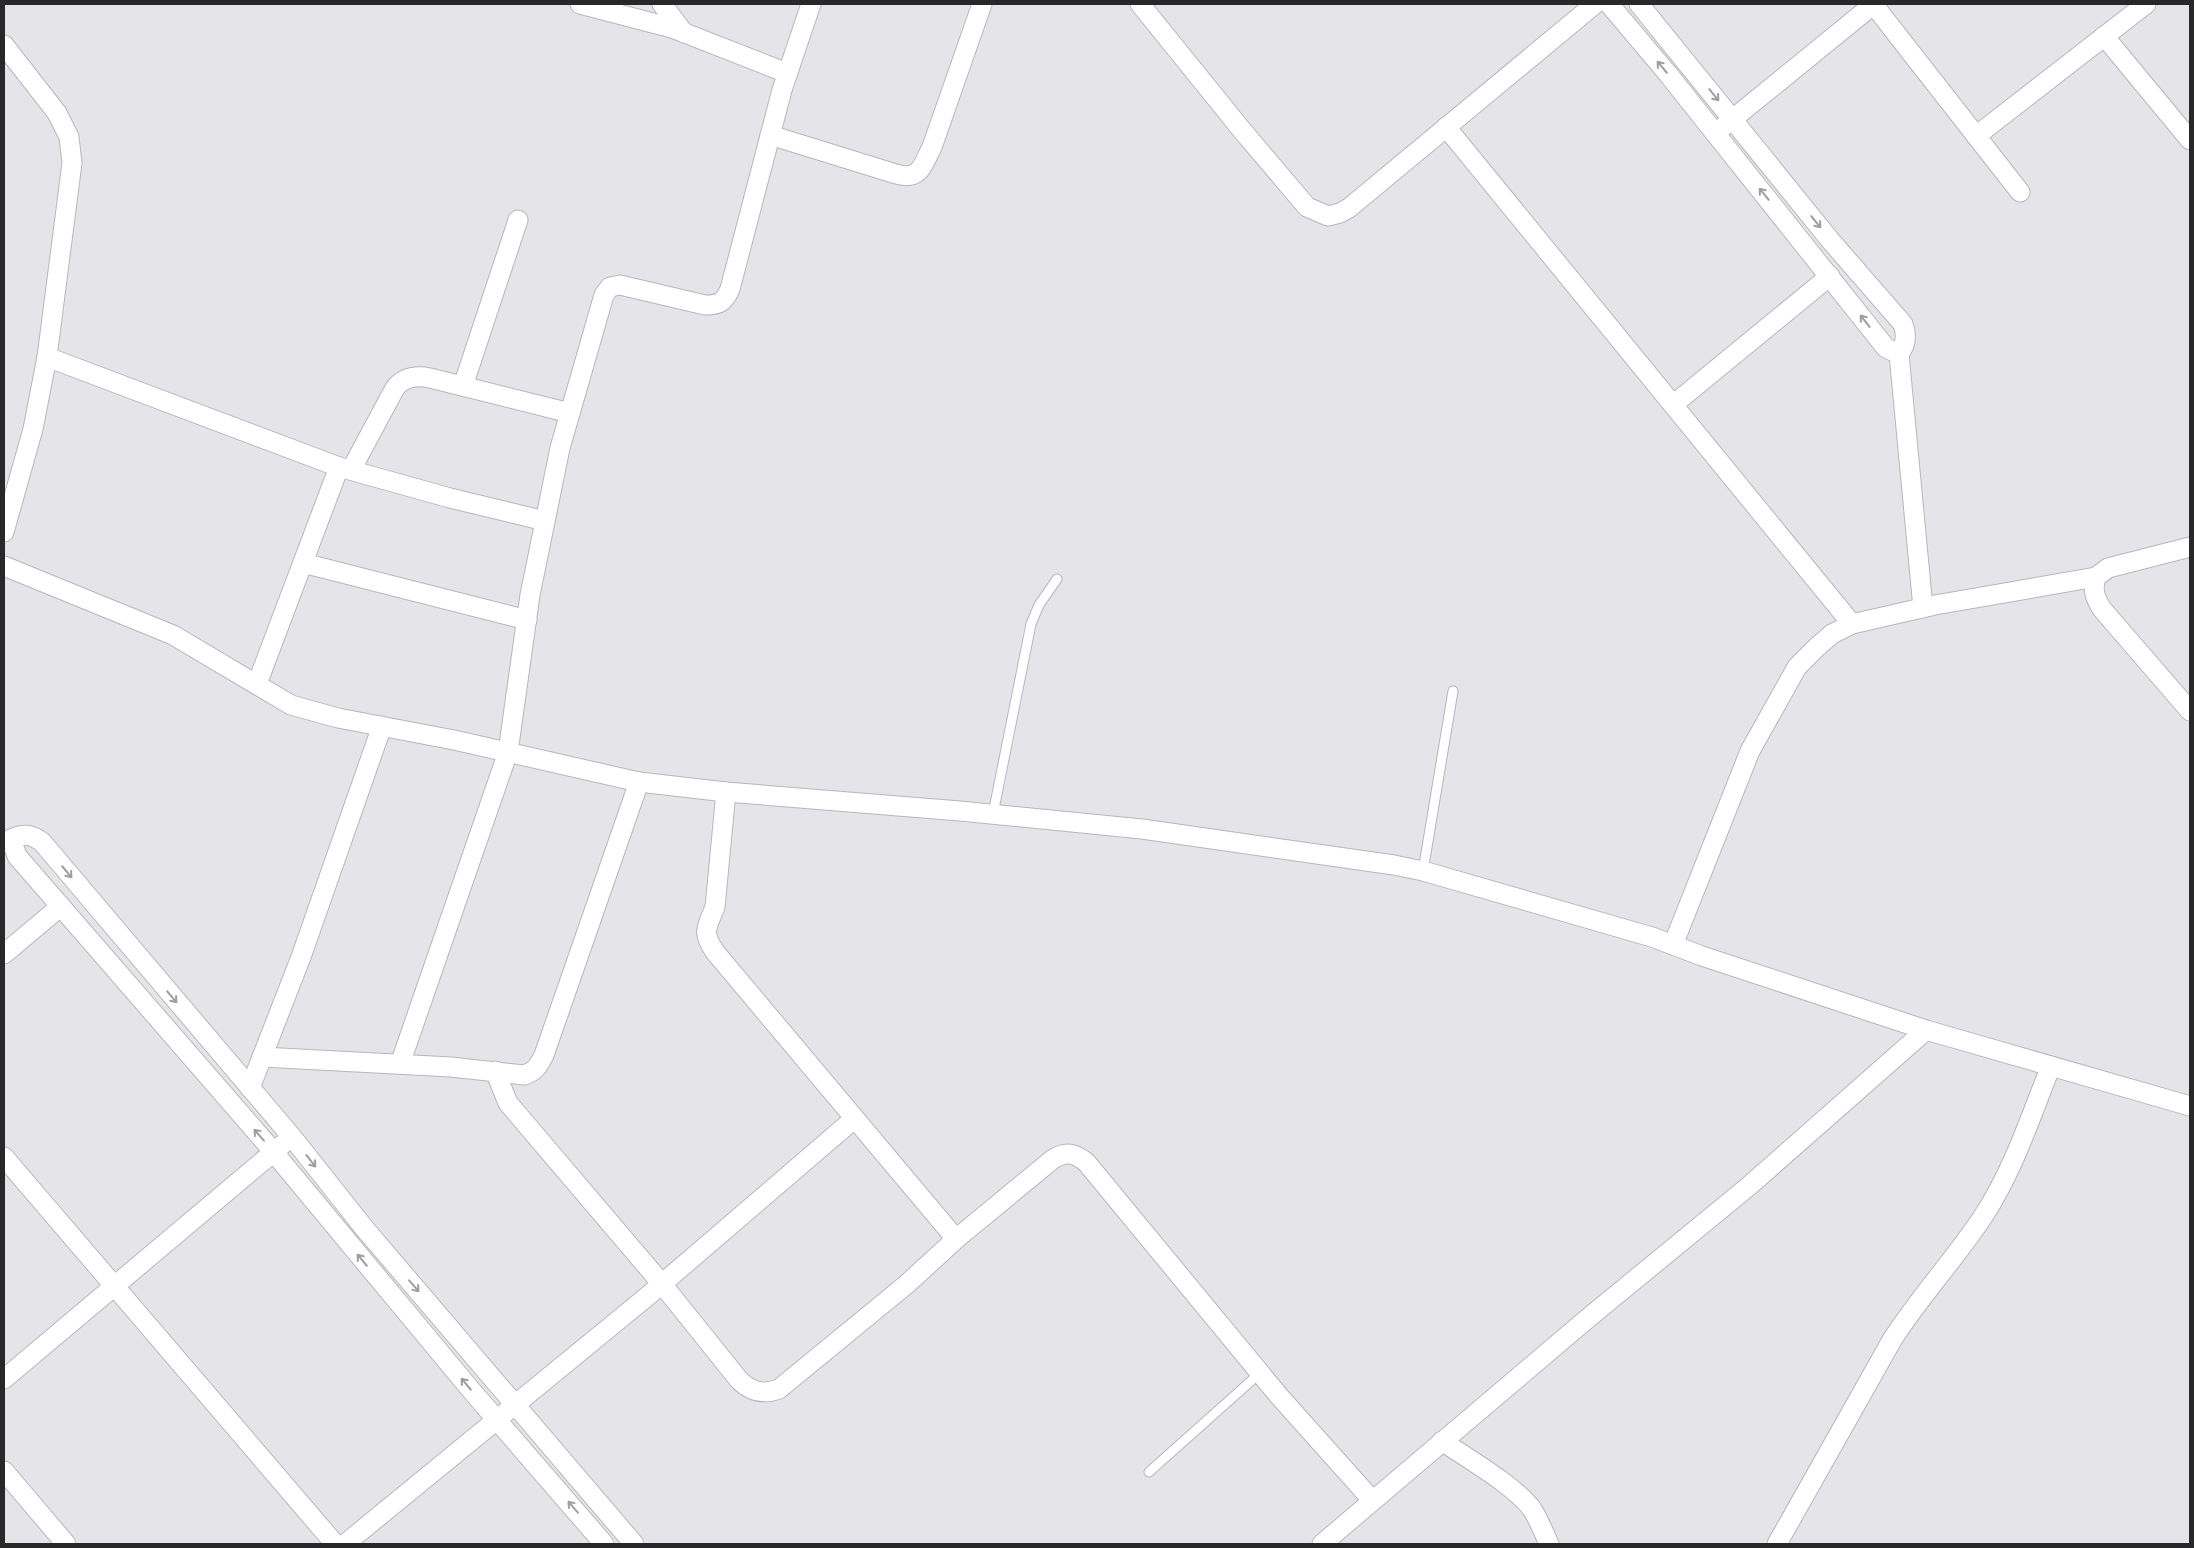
<svg xmlns="http://www.w3.org/2000/svg" width="2194" height="1548" viewBox="0 0 2194 1548" font-family="'Nunito Sans',sans-serif">
	<rect width="100%" height="100%" fill="#e5e5e9"/>
	<g fill="none" stroke-linecap="round" stroke-linejoin="round">
		<defs>
			<g id="lane">
				<polyline points="993,814 1031,624 1039,605 1057,579"/>
				<polyline points="1423,871 1453,691"/>
				<polyline points="1149,1472 1260,1373"/>
			</g>
			<g id="street">
				<polyline points="580,4 672,28 787,73"/>
				<polyline points="662,4 684,33"/>
				<polyline points="1140,4 1241,129 1307,207 1328,216 1340,213 1349,208 1595,4"/>
				<polyline points="1609,4 1668,74 1886,348 1899,354"/>
				<path d="M1639,4L1830,240L1903,324C1907,335 1906,345 1899,354L1923,608"/>
				<polyline points="1873,4 2020,192"/>
				<polyline points="2104,36 2190,140"/>
				<polyline points="4,45 57,113 69,137 72,163 47,357 33,429 4,532"/>
				<polyline points="1446,127 1852,624"/>
				<polyline points="1723,127 1874,4"/>
				<path d="M770,135L896,174C920,181 922,166 932,147L982,4"/>
				<polyline points="1976,136 2146,4"/>
				<polyline points="47,357 339,467 450,498 545,521"/>
				<polyline points="463,386 518,220"/>
				<polyline points="1674,404 1830,276"/>
				<path d="M351,470L395,388C404,377 415,375 430,378L570,413"/>
				<path d="M2190,547L2108,568L2096,577C2092,590 2095,598 2102,609L2190,711"/>
				<polyline points="303,563 527,620"/>
				<polyline points="4,566 173,635 291,705 338,718 454,740 639,782 726,792 960,811 1142,829 1394,865 1423,871 1652,937 1702,956 1926,1030 2190,1106"/>
				<polyline points="257,684 339,467"/>
				<path d="M726,792L715,907C707,928 701,931 715,952L956,1239"/>
				<polyline points="1673,945 1750,751 1797,667 1817,647 1832,634 1852,624 1935,605 2096,577"/>
				<polyline points="4,954 61,906"/>
				<path d="M262,1057L451,1067L524,1075C535,1072 539,1065 544,1055L639,782"/>
				<path d="M400,1064L508,752L530,595L560,448L604,295L610,287L620,285L705,305C720,305 724,302 730,289L782,90L811,4"/>
				<path d="M495,1071L508,1103L662,1284L739,1380C751,1392 763,1395 779,1389L907,1284L956,1239L1053,1159C1066,1151 1074,1153 1086,1162L1279,1396L1372,1500"/>
				<polyline points="250,1088 301,957 382,726"/>
				<polyline points="4,1157 335,1544"/>
				<polyline points="4,1379 282,1145"/>
				<path d="M1442,1441C1468,1459 1514,1485 1532,1509C1539,1520 1544,1533 1549,1544"/>
				<polyline points="4,1471 66,1544"/>
				<polyline points="345,1544 649,1295 854,1119"/>
				<path d="M604,1544L471,1390L266,1143L17,856L11,839C23,833 31,834 42,842L292,1137L365,1229L634,1544"/>
				<polyline points="1322,1544 1587,1319 1749,1186 1926,1030"/>
				<path d="M1777,1544L1892,1340C1920,1296 1956,1258 1984,1215C2014,1169 2031,1115 2051,1066"/>
			</g>
		</defs>
		<!-- lane casing -->
		<use href="#lane" stroke="#b7b7ba" stroke-width="11"/>
		<!-- street casing -->
		<use href="#street" stroke="#b7b7ba" stroke-width="21"/>
		<!-- lane -->
		<use href="#lane" stroke="#fff" stroke-width="9"/>
		<!-- street -->
		<use href="#street" stroke="#fff" stroke-width="19"/>
	</g>
	<!-- one-way arrows -->
	<defs><path id="oneway-shaft" d="M-6 0H5M1.5-3L5.5 0L1.5 3" fill="none" stroke-width="1.6" stroke-linecap="round" stroke-linejoin="round" transform="scale(1.25)"/></defs>
	<g stroke="#9e9e9f">
		<use href="#oneway-shaft" transform="translate(1662 67) rotate(-130)"/>
		<use href="#oneway-shaft" transform="translate(1714 95) rotate(51)"/>
		<use href="#oneway-shaft" transform="translate(1764 194) rotate(-129)"/>
		<use href="#oneway-shaft" transform="translate(1816 222) rotate(51)"/>
		<use href="#oneway-shaft" transform="translate(1865 321) rotate(-128)"/>
		<use href="#oneway-shaft" transform="translate(67 872) rotate(50)"/>
		<use href="#oneway-shaft" transform="translate(172 997) rotate(50)"/>
		<use href="#oneway-shaft" transform="translate(259 1135) rotate(-131)"/>
		<use href="#oneway-shaft" transform="translate(311 1161) rotate(52)"/>
		<use href="#oneway-shaft" transform="translate(362 1260) rotate(-130)"/>
		<use href="#oneway-shaft" transform="translate(414 1286) rotate(49)"/>
		<use href="#oneway-shaft" transform="translate(466 1384) rotate(-130)"/>
		<use href="#oneway-shaft" transform="translate(573 1507) rotate(-131)"/>
	</g>
	<!-- border -->
	<rect width="2194" height="1548" fill="none" stroke="#282829" stroke-width="10"/>
</svg>
